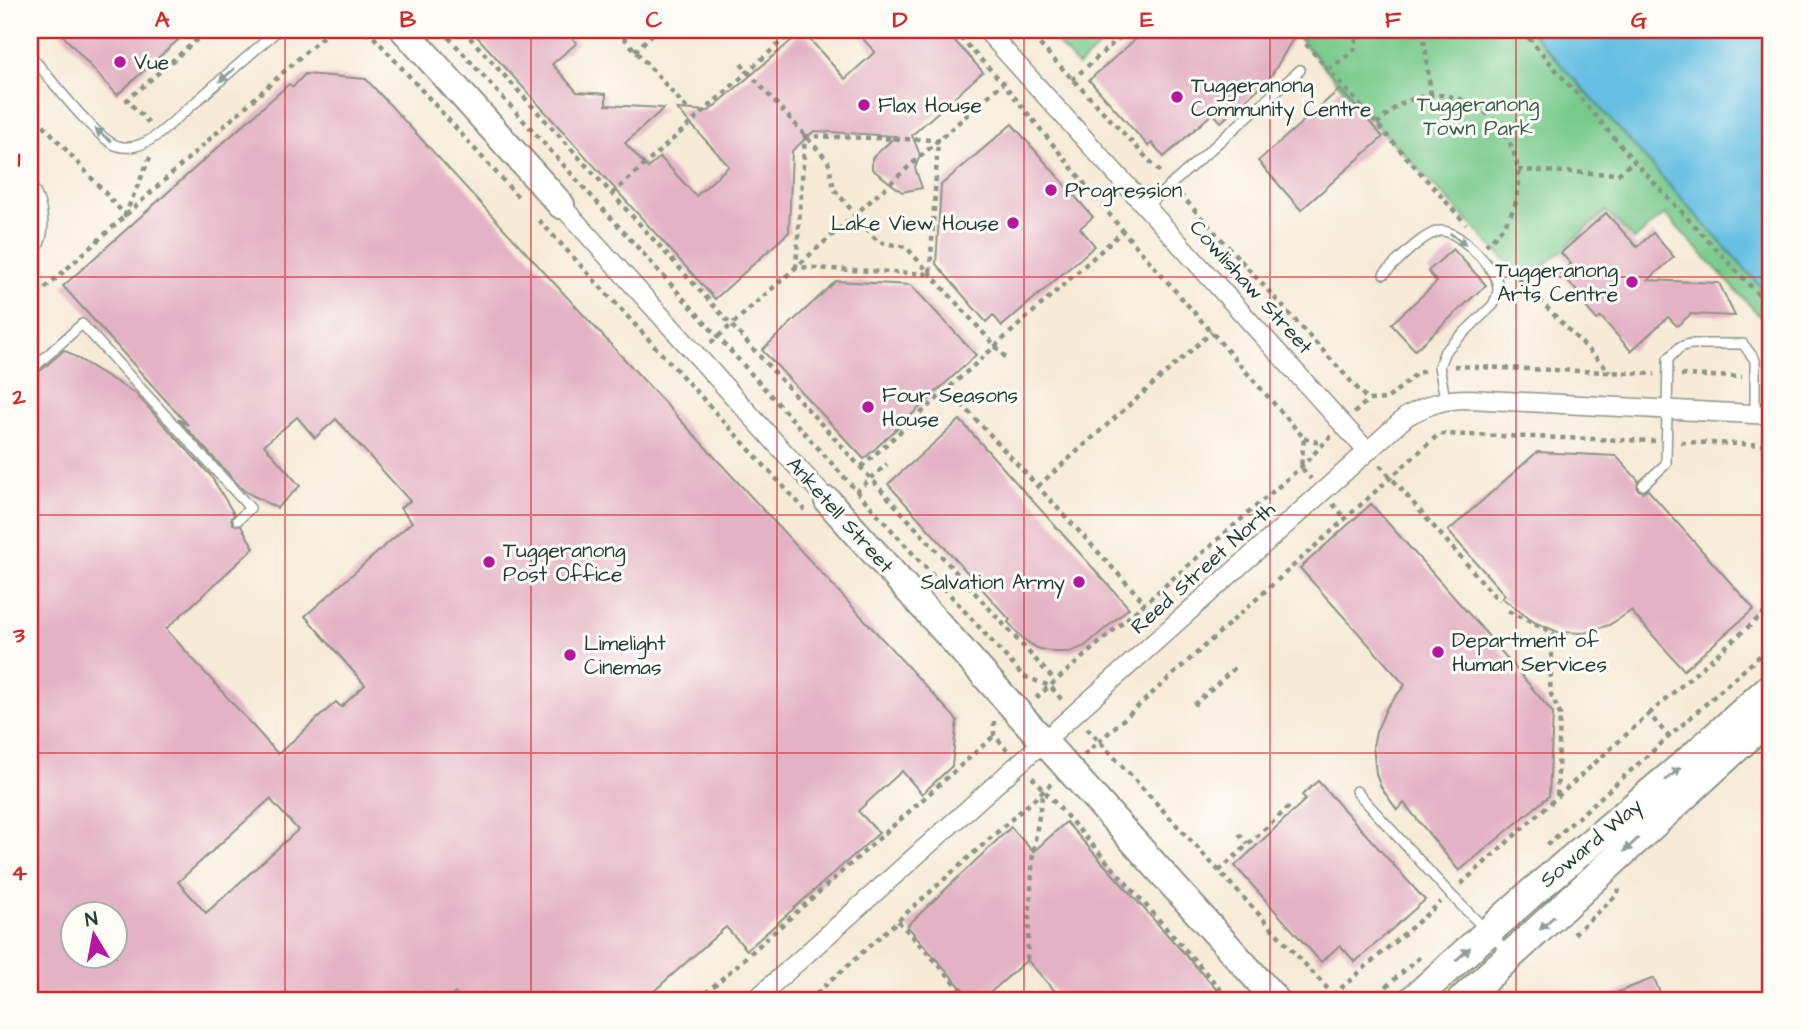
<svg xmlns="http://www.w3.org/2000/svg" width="1801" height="1030" viewBox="0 0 1801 1030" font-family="'Architects Daughter',sans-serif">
	<rect width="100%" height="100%" fill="#fdfcf7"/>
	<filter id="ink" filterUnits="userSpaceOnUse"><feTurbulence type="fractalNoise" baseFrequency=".0143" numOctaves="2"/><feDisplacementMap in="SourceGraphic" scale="14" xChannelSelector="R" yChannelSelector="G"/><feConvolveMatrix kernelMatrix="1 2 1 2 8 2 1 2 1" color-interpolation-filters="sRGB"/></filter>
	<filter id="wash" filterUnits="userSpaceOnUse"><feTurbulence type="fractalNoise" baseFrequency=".00686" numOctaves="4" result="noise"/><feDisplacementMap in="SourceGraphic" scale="28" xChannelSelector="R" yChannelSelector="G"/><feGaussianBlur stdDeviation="1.57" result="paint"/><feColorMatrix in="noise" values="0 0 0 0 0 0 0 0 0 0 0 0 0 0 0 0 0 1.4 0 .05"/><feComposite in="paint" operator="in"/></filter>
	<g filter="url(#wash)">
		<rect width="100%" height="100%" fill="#f7ead7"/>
		<!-- green -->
		<g fill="#78ca8c" stroke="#4c8460" stroke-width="2">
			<polygon points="1045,30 1118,30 1078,66"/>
			<polygon points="1292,30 1530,30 1771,298 1771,328 1665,214 1634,240 1606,211 1526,282 1360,108"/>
		</g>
		<!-- water -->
		<polygon fill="#66bfe3" stroke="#427e8c" stroke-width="2" points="1530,30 1771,30 1771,298"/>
		<g id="blocks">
			<!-- building -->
			<g fill="#e4b2c5" fill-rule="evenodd">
				<polygon points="58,30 189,30 117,95"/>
				<polygon points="471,30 565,30 577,43 552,64 577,92 606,94 606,105 664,108 625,143 648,168 660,157 696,196 729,166 677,109 709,111 799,34 803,38 806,35 845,79 875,52 855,30 945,30 983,72 912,135 920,155 915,168 922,188 902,192 872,169 872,158 896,136 814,131 792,151 789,232 715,299"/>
				<polygon points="1146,30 1298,30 1270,78 1221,122 1213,113 1164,157 1152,143 1148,146 1089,80"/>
				<path d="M305,74L366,79L957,720L952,766L922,794L902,771L858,811L879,833L747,950L726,927L644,1000H462L455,993L447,1000H30V378L35,376L64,350L136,394L211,476L234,514L231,519L233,524L241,526L254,548L166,629L278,754L336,702L341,707L365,685L305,616L412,522L400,508L410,501L336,419L315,438L297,417L264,445L300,486L277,508L244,491L178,419L188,425L63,286L289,84L293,87ZM270,799L298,830L206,913L178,882ZM74,914H116V956H74Z"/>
				<polygon points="1340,89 1383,137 1301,210 1258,161"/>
				<polygon points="1012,124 1093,217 1080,228 1095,246 1002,326 993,315 986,322 936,264 941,185"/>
				<polygon points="1606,213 1637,247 1653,233 1674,257 1648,280 1719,283 1735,316 1691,314 1677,326 1668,317 1631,351 1601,317 1597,320 1586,307 1589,304 1560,273 1571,264 1561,253"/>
				<polygon points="1453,249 1486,285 1415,350 1391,324 1437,282 1428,271"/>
				<polygon points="836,281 911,285 976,355 864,459 762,350"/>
				<polygon points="960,420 1129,608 1085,646 1070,652 1053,652 1037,648 1023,639 1008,622 1010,620 888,484"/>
				<polygon points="1537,452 1616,456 1638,480 1637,489 1642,492 1648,490 1754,609 1684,670 1631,611 1609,625 1584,633 1558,632 1534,622 1502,598 1505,595 1448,531"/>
				<polygon points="1371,504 1485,632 1553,713 1549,796 1459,871 1404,803 1397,810 1381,787 1376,774 1373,746 1376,732 1387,707 1405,685 1300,568"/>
				<polygon points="1318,781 1425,900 1355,962 1340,945 1321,962 1235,866 1306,799 1302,795"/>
				<polygon points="1066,822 1226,1000 1063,1000 1027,960 982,1000 972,1000 907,926 1011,827 1033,852"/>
				<polygon points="1654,978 1663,1000 1600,1000 1600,999"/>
			</g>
		</g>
	</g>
	<g filter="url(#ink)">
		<use href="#blocks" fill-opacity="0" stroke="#8b9486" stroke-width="2"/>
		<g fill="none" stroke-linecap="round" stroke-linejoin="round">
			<defs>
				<g id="lane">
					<path d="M30,55C47,74 97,141 118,146C133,151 148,142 159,134L278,30"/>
					<path d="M30,183C45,207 49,236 30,259"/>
					<polyline points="1147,206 1300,70"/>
					<path d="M1384,274C1398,261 1422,234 1440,231C1457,229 1490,264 1496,279C1500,289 1497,297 1493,305L1445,351L1439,366L1445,399"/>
					<polyline points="30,371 82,324 250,508 238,520"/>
					<polyline points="1643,485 1666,464 1668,359 1680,347 1690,344 1743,344 1755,360 1755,414"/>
					<polyline points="1356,791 1450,894 1508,952"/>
				</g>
				<g id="street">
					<polyline points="986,30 1367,451"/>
					<polyline points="561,205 828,501"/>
					<path d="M755,1000L1407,416C1430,404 1443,399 1469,399L1771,415"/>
				</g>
				<g id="secondary">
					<polyline points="404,30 561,205"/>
					<polyline points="828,501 1276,1000"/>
				</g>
				<g id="primary">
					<polyline points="1413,1000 1529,895 1693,757 1771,687"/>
					<polyline points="1462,1000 1771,716"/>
				</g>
			</defs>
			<!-- lane casing -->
			<use href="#lane" stroke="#8b9486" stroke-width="12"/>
			<!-- street casing -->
			<use href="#street" stroke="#8b9486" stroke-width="21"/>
			<!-- secondary casing -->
			<use href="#secondary" stroke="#8b9486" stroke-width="30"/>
			<!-- primary casing -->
			<use href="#primary" stroke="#8b9486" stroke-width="32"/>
			<!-- path -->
			<g stroke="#8b9486" stroke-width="4.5" stroke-dasharray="5 5" stroke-linecap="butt">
				<polyline points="355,30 372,35 519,198"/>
				<polyline points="442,30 1023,676 1050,686 1062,700"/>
				<polyline points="463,30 1055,681"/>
				<polyline points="617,30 689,111"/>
				<polyline points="953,30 1003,83 1123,231 1304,438 1301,467 1311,479"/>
				<polyline points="1026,30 1162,174"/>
				<polyline points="1303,30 1308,36 1316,30"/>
				<polyline points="1423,30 1431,95"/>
				<polyline points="1522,30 1634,161 1771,308"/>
				<polyline points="1308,36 1304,42 1466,224"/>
				<polyline points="635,51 657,30"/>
				<polyline points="741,64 828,161 834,189 878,242 906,247 1006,358"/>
				<polyline points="1329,70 1354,50 1356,39 1349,30"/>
				<polyline points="1072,80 1128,30"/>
				<polyline points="30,110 125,215 150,157"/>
				<polyline points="149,123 127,100 208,30"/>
				<path d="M1377,124C1386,116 1396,105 1407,101C1470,75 1532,138 1516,201C1511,219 1499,233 1486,245"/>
				<polygon points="805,136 938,140 930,274 796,267"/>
				<polyline points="1518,170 1618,174 1634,161"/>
				<polyline points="612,194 794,30"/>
				<polyline points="1180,194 1368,400"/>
				<polyline points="539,220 805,510"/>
				<polyline points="1511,271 1610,372"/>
				<polyline points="30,302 330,30"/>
				<polyline points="711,343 1005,81"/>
				<polyline points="1454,366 1655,374"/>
				<polyline points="1681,375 1742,377"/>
				<polyline points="948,389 1145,603"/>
				<polyline points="1354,413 1368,400 1387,399 1417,373 1425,371"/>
				<polyline points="1304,438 1323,444"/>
				<polyline points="1681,442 1771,445"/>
				<polyline points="1380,465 1499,601"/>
				<polyline points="861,467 1123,231"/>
				<polyline points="1038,486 1212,332"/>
				<polyline points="856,492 887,464"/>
				<polyline points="1333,504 1346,519"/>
				<polyline points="1508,611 1553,633 1550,692 1560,714 1557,799"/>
				<polyline points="1036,698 1301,467 1331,436"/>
				<polyline points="1194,705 1237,666"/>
				<polyline points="1649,714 1771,607"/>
				<polyline points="994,721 994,735 1007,750"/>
				<polyline points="1087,728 1338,1000"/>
				<polyline points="1084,755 1439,434 1655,441"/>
				<polyline points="1032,777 1230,1000"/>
				<polyline points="1239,834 1248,844"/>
				<polyline points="1547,845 1771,646"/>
				<polyline points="1219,871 1291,805"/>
				<polyline points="1461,884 1649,714 1670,738"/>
				<polyline points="898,921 971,1000"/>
				<polyline points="1574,934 1617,895 1619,889"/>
				<polyline points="1027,960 1033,852 1043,791"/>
				<polyline points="1333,995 1441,902"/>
				<polyline points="698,1000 996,734"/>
				<polyline points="809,1000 1051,784"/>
				<polyline points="1371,1000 1422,955"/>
			</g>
			<!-- lane -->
			<use href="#lane" stroke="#fff" stroke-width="9"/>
			<!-- street -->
			<use href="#street" stroke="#fff" stroke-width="18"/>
			<!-- secondary -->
			<use href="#secondary" stroke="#fff" stroke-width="26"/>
			<!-- primary -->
			<use href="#primary" stroke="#fff" stroke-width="28"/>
		</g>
		<!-- one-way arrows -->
		<defs><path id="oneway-solid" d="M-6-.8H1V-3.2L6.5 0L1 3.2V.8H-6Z" transform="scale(1.75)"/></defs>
		<g fill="#8f9e9a">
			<use href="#oneway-solid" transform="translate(227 75) rotate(139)"/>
			<use href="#oneway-solid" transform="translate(103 135) rotate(-141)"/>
			<use href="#oneway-solid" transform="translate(1458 239) rotate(36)"/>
			<use href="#oneway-solid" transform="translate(1673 774) rotate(-40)"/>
			<use href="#oneway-solid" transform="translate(1631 845) rotate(137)"/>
			<use href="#oneway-solid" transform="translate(1547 923) rotate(137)"/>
			<use href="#oneway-solid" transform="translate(1463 954) rotate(-42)"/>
		</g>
	</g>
	<!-- grid -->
	<path fill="none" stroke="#d62828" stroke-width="2" stroke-opacity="0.55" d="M285,30V1000M531,30V1000M777,30V1000M1024,30V1000M1270,30V1000M1516,30V1000M30,277H1771M30,515H1771M30,753H1771"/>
	<!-- markers -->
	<g fill="#b5179e" stroke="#fdfcf7" stroke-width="2.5">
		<circle cx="120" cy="62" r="7"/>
		<circle cx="1177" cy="97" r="7"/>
		<circle cx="864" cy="105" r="7"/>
		<circle cx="1051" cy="190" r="7"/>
		<circle cx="1013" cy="223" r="7"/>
		<circle cx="1632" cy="282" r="7"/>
		<circle cx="868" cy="407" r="7"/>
		<circle cx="489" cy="562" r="7"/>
		<circle cx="1079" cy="582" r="7"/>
		<circle cx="1438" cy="652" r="7"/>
		<circle cx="570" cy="655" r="7"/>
	</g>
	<g text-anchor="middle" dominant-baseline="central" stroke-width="6" stroke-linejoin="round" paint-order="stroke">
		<!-- poi labels -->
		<g font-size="21" fill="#1f3d34" stroke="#fdfcf7" text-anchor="start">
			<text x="134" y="62">Vue</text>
			<text x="1191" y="85">Tuggeranong<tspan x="1191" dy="24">Community Centre</tspan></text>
			<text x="878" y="105">Flax House</text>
			<text x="1065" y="190">Progression</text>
			<text x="999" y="223" text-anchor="end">Lake View House</text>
			<text x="1618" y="270" text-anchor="end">Tuggeranong<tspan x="1618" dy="24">Arts Centre</tspan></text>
			<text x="882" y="395">Four Seasons<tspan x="882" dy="24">House</tspan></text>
			<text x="503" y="550">Tuggeranong<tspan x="503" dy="24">Post Office</tspan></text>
			<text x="1065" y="582" text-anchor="end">Salvation Army</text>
			<text x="1452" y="640">Department of<tspan x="1452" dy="24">Human Services</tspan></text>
			<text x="584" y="643">Limelight<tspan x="584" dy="24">Cinemas</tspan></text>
		</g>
		<!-- park labels -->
		<g font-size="21" fill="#35604a" stroke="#fdfcf7">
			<text x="1478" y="104">Tuggeranong<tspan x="1478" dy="24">Town Park</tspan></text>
		</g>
		<!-- street labels -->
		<g font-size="21" fill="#1f3d34" stroke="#fdfcf7">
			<text transform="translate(1251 287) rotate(48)">Cowlishaw Street</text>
			<text transform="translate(840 515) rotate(48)">Anketell Street</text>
			<text transform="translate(1203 568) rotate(-42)">Reed Street North</text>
			<text transform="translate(1591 843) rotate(-40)">Soward Way</text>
		</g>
	</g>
	<!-- margin -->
	<rect width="1801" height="1030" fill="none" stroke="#fdfcf7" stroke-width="77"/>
	<!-- north arrow -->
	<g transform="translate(94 935) rotate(350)"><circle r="33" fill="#fdfcf7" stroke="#a4b0a9" stroke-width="2"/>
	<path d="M0-5L12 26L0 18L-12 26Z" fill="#b5179e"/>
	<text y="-10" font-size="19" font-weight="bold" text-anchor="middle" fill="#1f3d34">N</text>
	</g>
	<rect x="38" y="38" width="1724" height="954" fill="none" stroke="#d62828" stroke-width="2.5"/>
	<g font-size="23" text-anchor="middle" font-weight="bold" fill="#d62828">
		<text x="162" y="27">A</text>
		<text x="408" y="27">B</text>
		<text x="654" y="27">C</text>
		<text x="900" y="27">D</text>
		<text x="1147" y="27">E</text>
		<text x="1393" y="27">F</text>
		<text x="1639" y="27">G</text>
		<text x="19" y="166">1</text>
		<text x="19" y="404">2</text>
		<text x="19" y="642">3</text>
		<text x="19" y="880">4</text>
	</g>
</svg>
